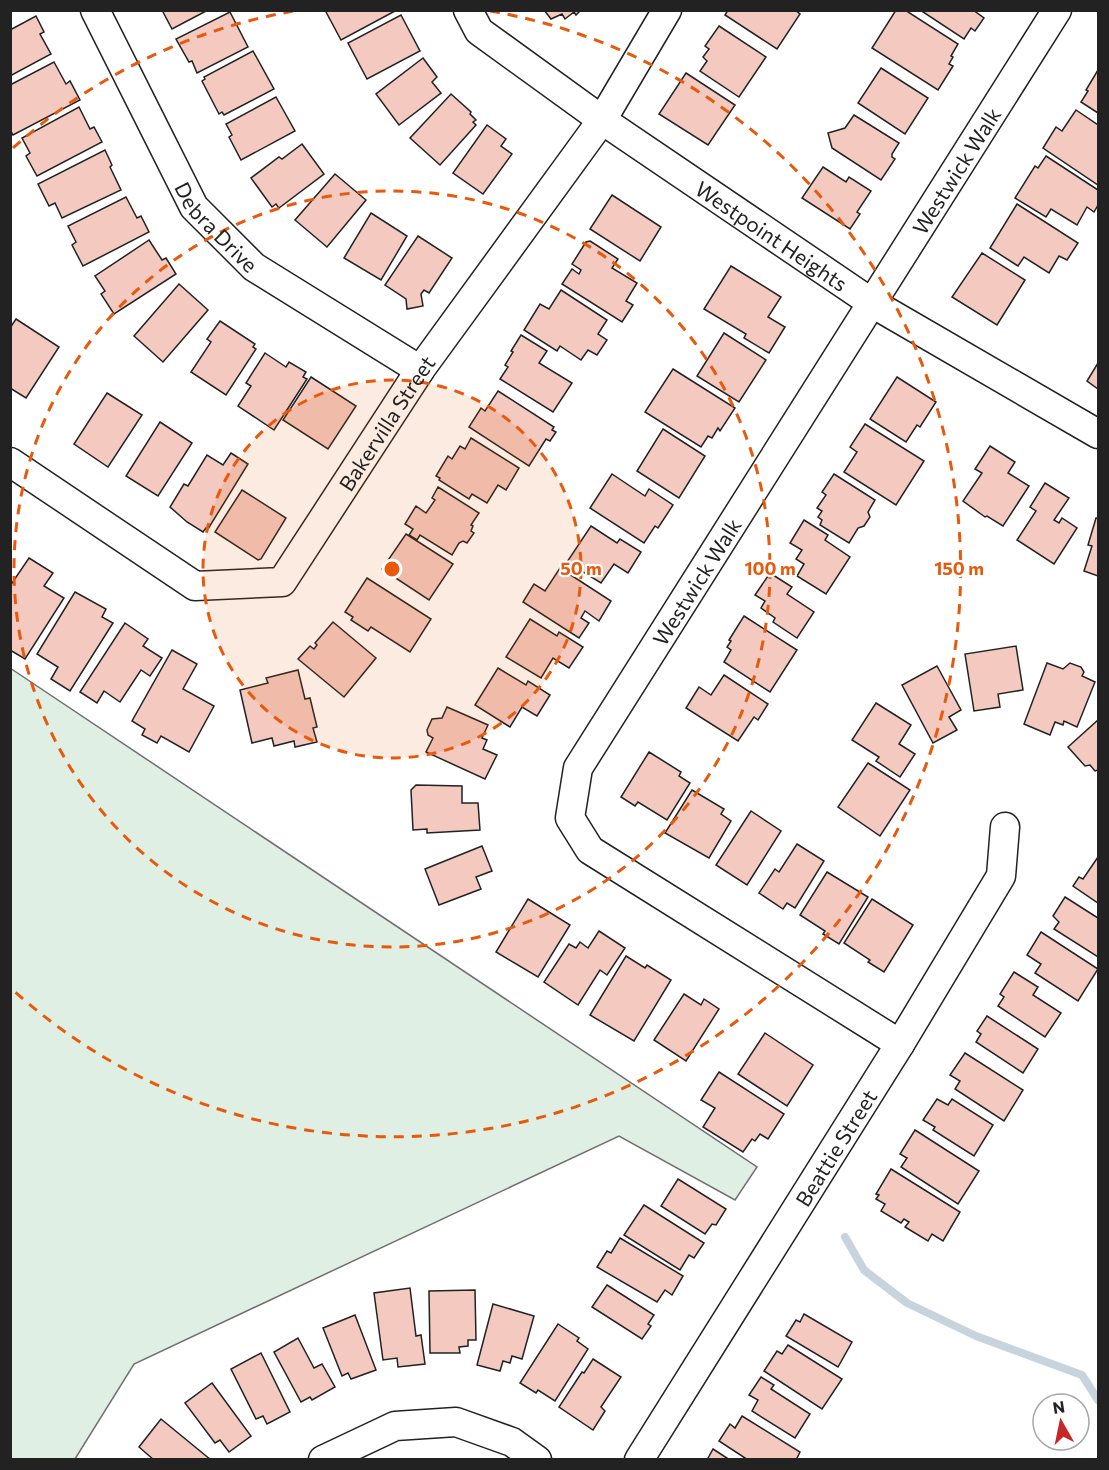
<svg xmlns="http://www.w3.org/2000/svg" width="1109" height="1470" viewBox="0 0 1109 1470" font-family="Commissioner,sans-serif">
	<rect width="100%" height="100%" fill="#fff"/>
	<!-- green -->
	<polygon fill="#e0efe3" stroke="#6f6f6f" stroke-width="1.5" points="10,668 757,1167 735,1200 619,1136 134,1364 75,1459 11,1459"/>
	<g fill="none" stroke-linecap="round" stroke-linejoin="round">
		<!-- stream -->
		<polyline stroke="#c7d3dd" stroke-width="8" points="845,1237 864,1270 907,1303 976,1336 1082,1375 1098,1400"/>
	</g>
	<!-- building -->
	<g fill="#f3c9c0" stroke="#222" stroke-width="1.5">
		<polygon points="162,10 208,10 172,29"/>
		<polygon points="325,10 394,10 395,11 341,40"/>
		<polygon points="544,10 581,10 576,15 574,12 565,19 562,14 551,19"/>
		<polygon points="728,10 795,10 800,14 777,49 725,15"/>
		<polygon points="896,10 905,10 958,44 951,56 953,57 949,64 953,66 938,90 872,48"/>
		<polygon points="920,10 973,10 984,18 975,31 971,28 964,39"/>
		<polygon points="230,12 248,47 197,73 192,61 189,62 176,39"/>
		<polygon points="401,15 420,51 367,79 348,43"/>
		<polygon points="36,16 44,32 40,34 51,54 10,76 10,30"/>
		<polygon points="719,26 766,57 739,97 700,71 707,61 703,57 709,49 705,46"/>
		<polygon points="253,51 274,89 224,115 222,112 219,114 202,81 205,79 204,77"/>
		<polygon points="423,58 437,77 432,82 441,93 399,125 376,94"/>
		<polygon points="54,62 66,84 70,81 80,100 13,135 10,130 10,85"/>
		<polygon points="881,68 928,98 905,134 858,103"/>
		<polygon points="1098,70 1098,113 1081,102 1088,91 1086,90"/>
		<polygon points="686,73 735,105 708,145 659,114"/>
		<polygon points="451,94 471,112 470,114 476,120 473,122 476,125 440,165 410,138"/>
		<polygon points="276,97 295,131 241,160 229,137 232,135 226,124"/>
		<polygon points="79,107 90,129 94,127 102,142 37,176 26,156 30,153 22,138"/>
		<polygon points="1076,110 1098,125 1098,185 1043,148 1056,127 1062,131"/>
		<polygon points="854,115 899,143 892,154 892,157 895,159 881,180 832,148 828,133 845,128"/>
		<polygon points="487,125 506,139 501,146 512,154 483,194 453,173"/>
		<polygon points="302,144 324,174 279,208 276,204 272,207 251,178 279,157 282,159"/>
		<polygon points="105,150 112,165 110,167 121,190 62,218 55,203 49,206 38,184"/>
		<polygon points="1046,156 1098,190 1098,205 1094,212 1087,207 1077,225 1051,209 1046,217 1015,198 1035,166 1038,168"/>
		<polygon points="823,167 846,182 849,177 871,191 857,212 860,214 850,229 802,198"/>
		<polygon points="335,174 366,200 327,247 295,220"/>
		<polygon points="612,195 661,227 640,261 590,229"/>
		<polygon points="126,197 137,218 141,216 149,232 83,266 72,245 76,242 68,226"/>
		<polygon points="1017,204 1078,243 1067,260 1059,256 1049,273 1024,257 1018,266 990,248"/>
		<polygon points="371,213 407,236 381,280 344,258"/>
		<polygon points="418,236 452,258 429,293 424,290 421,294 423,306 407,309 406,299 385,285"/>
		<polygon points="149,240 162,260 166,258 176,274 114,314 101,294 105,291 95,276"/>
		<polygon points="590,241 618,259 612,268 637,283 626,301 633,305 622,322 562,284 572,269 579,274 581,270 572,264 586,242"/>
		<polygon points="982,253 1025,280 997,325 952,297"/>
		<polygon points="731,266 781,297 768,317 785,327 769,353 744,338 746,334 704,309"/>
		<polygon points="179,284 208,310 163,362 134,336"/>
		<polygon points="561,290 607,320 598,334 607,340 597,355 588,350 581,360 560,346 557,351 524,330 540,304 549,309"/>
		<polygon points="16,319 59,347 26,398 10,388 10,328"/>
		<polygon points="220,321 255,344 253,347 256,349 226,395 191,372 211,342 207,339"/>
		<polygon points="724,333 766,360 739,402 697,376"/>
		<polygon points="521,335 547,351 539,363 572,383 553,412 500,379 508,367 505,365 513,352 511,351"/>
		<polygon points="265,353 286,367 289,362 306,372 303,377 307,379 274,430 238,406 251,386 246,383"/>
		<polygon points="1098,363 1098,389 1087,381"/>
		<polygon points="673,369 735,408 720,431 718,428 712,438 708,436 701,447 645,412"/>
		<polygon points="311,377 356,406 328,449 283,420"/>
		<polygon points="897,377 936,402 920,427 917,425 906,442 870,419"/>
		<polygon points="498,391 554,427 552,430 556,432 550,441 546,439 529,466 469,427 481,408 485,411"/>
		<polygon points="107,393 142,415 108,467 74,444"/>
		<polygon points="160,422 192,443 158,496 126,476"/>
		<polygon points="865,424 924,461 896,505 844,472 857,452 850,447"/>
		<polygon points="663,429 705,456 679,498 637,471"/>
		<polygon points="471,438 519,468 506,490 498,485 487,503 472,494 469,499 439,480 440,478 436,476 448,456 452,459 460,446 465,449"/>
		<polygon points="990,446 1015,462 1008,473 1029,486 1003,526 987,516 985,517 963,501 982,473 975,469"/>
		<polygon points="231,453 248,464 208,529 206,528 203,532 187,522 170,507 184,484 188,486 207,455 223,465"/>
		<polygon points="612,474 645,496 649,489 673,505 658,528 655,526 644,543 590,508"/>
		<polygon points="834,474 875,500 868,512 870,517 864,526 858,528 849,543 820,525 822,520 818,517 822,511 817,508 826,495 822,492"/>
		<polygon points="1045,483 1069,498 1054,520 1059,523 1062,518 1077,528 1054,564 1017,540 1036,511 1030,507"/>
		<polygon points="438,487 479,513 471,525 473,526 471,531 474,533 467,543 463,541 459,543 452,555 420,535 417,540 409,535 413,529 405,524 416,506 426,513 435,500 432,498"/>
		<polygon points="242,490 286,518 261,559 258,560 215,532"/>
		<polygon points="1096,518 1098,518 1098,576 1084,571 1092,546 1088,545"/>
		<polygon points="804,520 828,535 825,540 850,557 826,594 797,576 804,564 796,559 802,550 790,543"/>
		<polygon points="591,526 617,543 620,539 641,552 628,573 614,564 601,583 567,562"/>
		<polygon points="406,534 453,564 429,600 382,569"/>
		<polygon points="29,558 53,573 44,586 64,598 25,659 10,650 10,586"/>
		<polygon points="560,568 611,601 599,621 585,611 581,618 589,623 579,638 523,602 534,584 545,591"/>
		<polygon points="770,573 792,587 787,594 814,612 797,638 773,622 775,618 761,608 765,601 755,595"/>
		<polygon points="367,578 431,619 410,652 371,627 368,631 351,620 353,617 345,612"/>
		<polygon points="75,592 106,609 102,617 113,623 70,691 51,679 58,667 37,654"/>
		<polygon points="744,616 797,650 770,692 724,662 731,650 727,647 731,641 729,640"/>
		<polygon points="530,619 557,636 559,632 583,647 569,668 553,658 541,678 506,657"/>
		<polygon points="333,622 376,658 344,697 298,659 310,646 314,649 317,645 315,643"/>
		<polygon points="125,623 148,639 143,646 162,658 150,676 141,670 120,702 104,691 97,703 80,692"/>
		<polygon points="1016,646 1023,690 998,694 1000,707 974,711 965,654"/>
		<polygon points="172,650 197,664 183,689 214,706 189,752 161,736 157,743 142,735 145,729 132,721"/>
		<polygon points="1047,663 1063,669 1070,663 1081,667 1084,672 1082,676 1095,682 1077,727 1064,721 1063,725 1055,722 1050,735 1024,724"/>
		<polygon points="937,666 961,710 949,717 957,730 933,743 902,685"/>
		<polygon points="498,668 526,685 528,681 550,695 537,716 522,707 510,727 475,705"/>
		<polygon points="298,670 305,699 310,698 317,727 313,728 317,742 295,747 294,741 274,746 272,738 252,743 240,690 268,683 266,678"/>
		<polygon points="724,675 768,704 758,720 754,717 738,741 686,708 699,687 711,695"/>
		<polygon points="876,703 911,725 899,744 915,754 900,777 876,761 879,757 852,740"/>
		<polygon points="447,707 488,725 482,738 487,740 483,749 497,755 485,779 426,752 433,738 428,735 427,730 432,719 442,718"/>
		<polygon points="1098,720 1098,770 1095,771 1090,765 1085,766 1068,747"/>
		<polygon points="649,752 681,772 679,776 690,783 667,820 638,802 635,806 621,797"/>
		<polygon points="868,763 910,790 880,836 838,807"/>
		<polygon points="416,785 462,786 462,803 478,803 480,830 427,833 427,829 413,830 411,790"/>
		<polygon points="692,790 724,809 721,814 731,821 709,858 665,833"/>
		<polygon points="751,811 781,831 747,885 716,865"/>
		<polygon points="797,844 824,861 795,908 787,903 783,909 759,893 775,869 779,872"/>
		<polygon points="482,846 492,871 476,877 481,889 439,905 425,869"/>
		<polygon points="1098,857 1098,903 1073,886 1079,877 1083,879"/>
		<polygon points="827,872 868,897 839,944 823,934 825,931 800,915"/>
		<polygon points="1065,897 1098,918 1098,957 1054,929 1059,922 1053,916"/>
		<polygon points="528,899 570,925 538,977 496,952"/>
		<polygon points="872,899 913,925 884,972 868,962 870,960 844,943"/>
		<polygon points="599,931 625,948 607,975 600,970 578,1005 544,982 569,944 576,948 580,942 588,948"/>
		<polygon points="1041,932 1098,969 1078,1001 1035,973 1041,964 1027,955"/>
		<polygon points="626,956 645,968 647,965 671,980 634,1041 590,1015"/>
		<polygon points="1014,972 1038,987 1033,995 1061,1013 1045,1037 998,1006 1004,997 1000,994"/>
		<polygon points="684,994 701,1005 704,999 719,1009 686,1061 654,1040"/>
		<polygon points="987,1016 1038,1049 1023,1073 976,1042 981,1034 977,1031"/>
		<polygon points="765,1033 813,1065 787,1106 738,1074"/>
		<polygon points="965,1053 1023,1090 1004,1121 955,1089 960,1081 950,1075"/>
		<polygon points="719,1072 784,1114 768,1139 760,1134 755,1141 752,1139 743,1152 703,1127 715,1108 701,1100"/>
		<polygon points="937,1099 948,1105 952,1099 993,1125 974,1156 933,1130 935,1127 923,1120"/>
		<polygon points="915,1130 979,1171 958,1204 901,1167 907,1158 900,1154"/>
		<polygon points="891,1169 960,1212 943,1241 932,1234 928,1241 905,1227 909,1222 904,1219 901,1223 881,1211 885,1204 876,1199 879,1195 876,1194"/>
		<polygon points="678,1179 726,1209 716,1225 712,1224 705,1234 661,1206"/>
		<polygon points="644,1205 704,1243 694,1258 689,1255 680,1270 624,1235"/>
		<polygon points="620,1238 683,1276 672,1295 665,1290 657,1302 597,1267 607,1251 611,1253"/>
		<polygon points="607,1285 654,1315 648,1324 651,1326 642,1339 592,1307"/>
		<polygon points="410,1288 416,1336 421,1335 425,1364 398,1367 397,1358 383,1360 374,1293"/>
		<polygon points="475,1290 476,1340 468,1340 468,1346 459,1347 460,1353 430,1353 429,1291"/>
		<polygon points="493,1304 534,1316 522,1359 512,1356 510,1363 503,1361 500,1371 477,1365"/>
		<polygon points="804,1314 852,1342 838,1367 786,1336 796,1320 800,1322"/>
		<polygon points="355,1315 376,1370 351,1379 348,1373 342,1376 323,1328"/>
		<polygon points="558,1324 579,1338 577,1341 588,1349 555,1401 538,1390 536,1393 520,1383"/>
		<polygon points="298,1338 314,1368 322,1364 335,1387 312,1400 310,1397 301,1402 274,1352"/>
		<polygon points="788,1345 842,1379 822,1409 764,1371 777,1351 782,1354"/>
		<polygon points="261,1353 290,1412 267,1424 263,1416 256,1419 231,1369"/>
		<polygon points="593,1359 621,1377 601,1407 605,1411 593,1430 559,1407 582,1372 584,1373"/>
		<polygon points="761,1377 774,1385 771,1389 810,1414 795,1438 752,1411 758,1400 749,1395"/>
		<polygon points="212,1383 251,1436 229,1452 220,1440 215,1443 185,1403"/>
		<polygon points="742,1416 800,1452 796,1460 748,1460 719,1441 730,1424 735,1428"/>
		<polygon points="161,1419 211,1460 154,1460 139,1447"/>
		<polygon points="713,1449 730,1460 707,1460"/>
	</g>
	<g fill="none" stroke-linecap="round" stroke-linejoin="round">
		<defs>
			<g id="minor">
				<path id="s1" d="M95,10L194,207L254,267L420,370"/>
				<path id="s2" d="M468,10L479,31L602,120L872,303L1098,434"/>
				<path id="s3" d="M10,462L195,586L282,582L420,370L602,120L667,10"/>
				<path id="s4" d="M900,1044L590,850L570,818L578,768L1057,10"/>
				<polyline points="323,1460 395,1426 456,1422 512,1442 537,1460"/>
				<path id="s5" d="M639,1460L900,1044L1001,876L1005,827"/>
			</g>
		</defs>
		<!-- minor casing -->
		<use href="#minor" stroke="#222" stroke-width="31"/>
		<!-- minor -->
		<use href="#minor" stroke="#fff" stroke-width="28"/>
	</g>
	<!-- distance rings -->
	<circle cx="392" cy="569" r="189" fill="#e8590c" fill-opacity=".12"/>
	<g fill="none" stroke="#e8590c" stroke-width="3" stroke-dasharray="10 8">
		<circle cx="392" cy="569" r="189"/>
		<circle cx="392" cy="569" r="378"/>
		<path d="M13 148A567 567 0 0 1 294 11M490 11A567 567 0 1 1 13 990"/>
	</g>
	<g text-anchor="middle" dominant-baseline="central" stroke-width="4.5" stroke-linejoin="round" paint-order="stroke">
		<!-- street labels -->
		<g font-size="21" fill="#222" stroke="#fff">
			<text stroke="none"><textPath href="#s4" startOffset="1161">Westwick Walk</textPath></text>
			<text stroke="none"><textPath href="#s1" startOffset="250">Debra Drive</textPath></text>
			<text stroke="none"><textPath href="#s2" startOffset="381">Westpoint Heights</textPath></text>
			<text stroke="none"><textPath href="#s3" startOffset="500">Bakervilla Street</textPath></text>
			<text stroke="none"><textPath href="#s4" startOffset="675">Westwick Walk</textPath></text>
			<text stroke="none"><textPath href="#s5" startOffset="369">Beattie Street</textPath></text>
		</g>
	</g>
	<circle cx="392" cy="569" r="9" fill="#e8590c" stroke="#fff" stroke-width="3"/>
	<g font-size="18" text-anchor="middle" font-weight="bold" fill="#e8590c" stroke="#fff" stroke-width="4.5" stroke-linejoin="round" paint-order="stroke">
		<text x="581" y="575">50 m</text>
		<text x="770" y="575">100 m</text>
		<text x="959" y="575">150 m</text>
	</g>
	<!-- border -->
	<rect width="1109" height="1470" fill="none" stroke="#222222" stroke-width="24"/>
	<!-- north arrow -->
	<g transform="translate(1061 1422) rotate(351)"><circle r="28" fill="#ffffff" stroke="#a7a7a7" stroke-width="1.5"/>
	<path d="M0-4.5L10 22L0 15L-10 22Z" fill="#c62828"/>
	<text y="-9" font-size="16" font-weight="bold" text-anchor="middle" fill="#222222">N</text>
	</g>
</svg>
